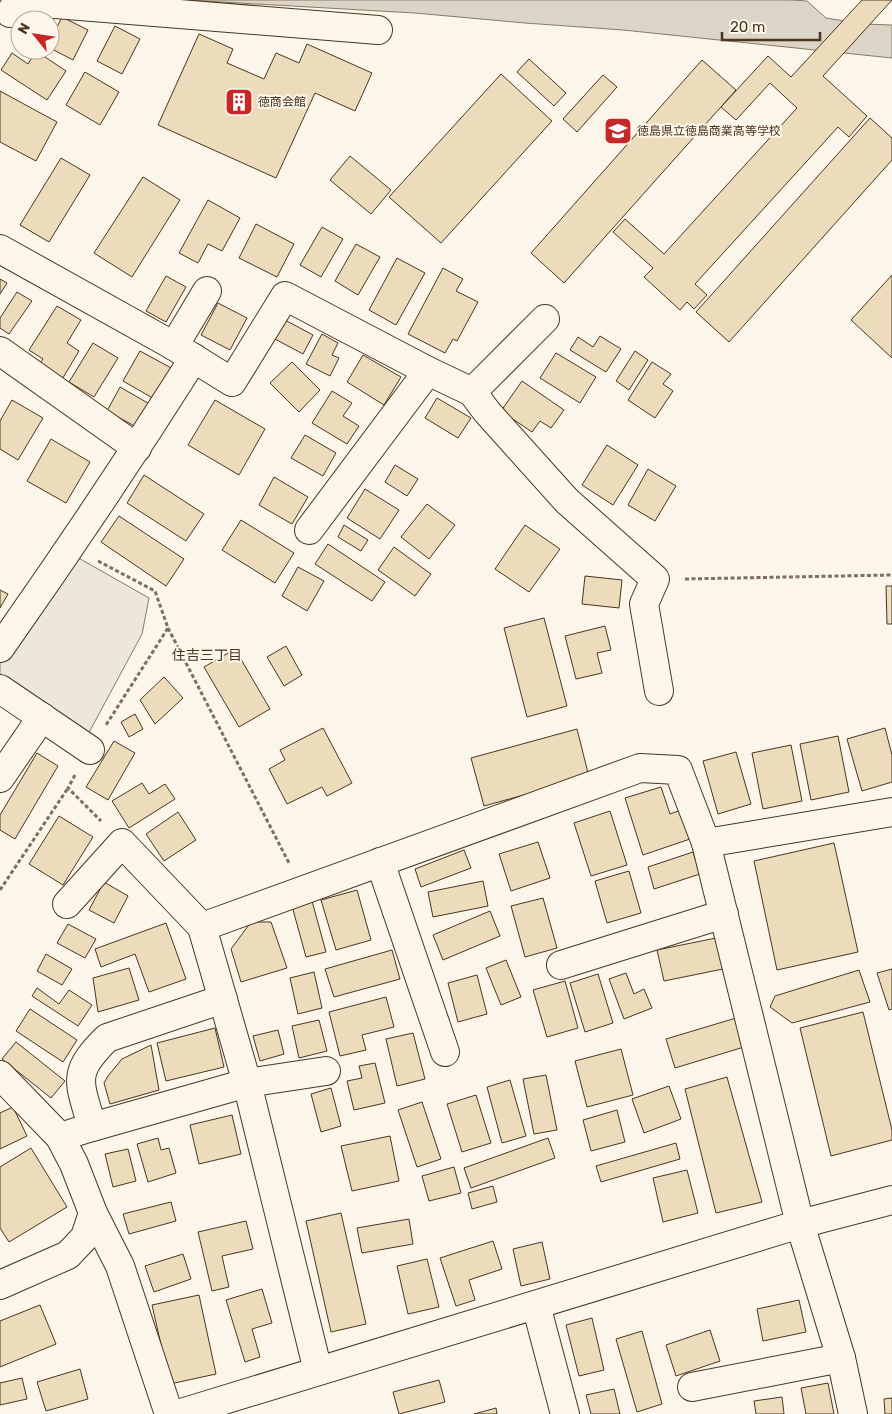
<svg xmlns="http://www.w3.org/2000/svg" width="892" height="1414" viewBox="0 0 892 1414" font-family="Rubik,'Noto Sans JP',sans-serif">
	<rect width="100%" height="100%" fill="#fbf6e9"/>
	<!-- parking -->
	<polygon fill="#ede7d9" stroke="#887966" points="75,556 149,598 142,634 86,738 0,680 0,662"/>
	<!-- water -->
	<polygon fill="#dcd4c6" stroke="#887966" points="186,0 791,0 807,1 826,18 863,24 892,25 892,58 623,30 525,23 415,13"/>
	<!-- building -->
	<g fill="#ecdcbc" stroke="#4a3520">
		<polygon points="862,0 892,0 823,76 867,116 849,137 838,127 695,284 707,295 694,309 687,302 680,310 644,277 653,268 613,232 625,219 664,254 797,108 770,83 736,120 721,107 768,56 791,77"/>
		<polygon points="62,17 88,30 73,60 50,48 50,29 55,31"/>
		<polygon points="115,26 140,39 122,74 97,61"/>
		<polygon points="199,34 233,49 227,63 264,79 276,53 299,63 307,44 372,73 355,111 315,93 276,178 158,125"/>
		<polygon points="36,51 66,71 47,100 1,70 12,53 28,64"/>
		<polygon points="529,59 566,93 554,106 517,72"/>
		<polygon points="702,60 736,90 564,283 531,253"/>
		<polygon points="85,72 119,92 100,125 66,105"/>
		<polygon points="501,74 552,121 441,243 389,197"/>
		<polygon points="603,75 617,87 577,132 563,119"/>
		<polygon points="0,91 57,122 36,161 0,142"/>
		<polygon points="870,118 892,138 892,160 729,342 696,312"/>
		<polygon points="350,156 391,190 371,214 330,180"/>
		<polygon points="61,158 90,175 49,242 20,225"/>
		<polygon points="143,177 180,200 132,277 94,253"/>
		<polygon points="208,200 240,218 222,251 208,244 198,263 179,253"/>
		<polygon points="256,224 294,244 277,277 239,258"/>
		<polygon points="322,227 343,239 321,277 300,265"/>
		<polygon points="356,244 380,257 358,295 335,281"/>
		<polygon points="397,258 425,273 396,325 369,310"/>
		<polygon points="443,268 463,279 456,291 478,302 457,341 453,339 445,353 408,334"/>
		<polygon points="892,275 892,358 851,320"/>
		<polygon points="166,276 186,287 166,322 146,311"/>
		<polygon points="0,279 7,283 0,294"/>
		<polygon points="17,292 32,301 9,334 0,328 0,318"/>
		<polygon points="218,303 247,318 230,350 201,335"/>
		<polygon points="57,306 81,320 67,343 79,351 61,381 37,367 43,359 29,350"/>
		<polygon points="283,319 313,335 303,354 273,338"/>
		<polygon points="322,334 338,343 332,355 339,358 330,376 306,364"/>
		<polygon points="600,336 621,349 606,372 570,350 578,337 593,347"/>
		<polygon points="93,343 118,358 94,397 69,382"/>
		<polygon points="140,351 173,369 156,400 123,381"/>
		<polygon points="635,351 648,360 629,390 616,381"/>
		<polygon points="556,353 596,377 580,403 540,378"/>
		<polygon points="363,355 401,377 384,405 347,382"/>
		<polygon points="292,362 320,390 299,412 270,383"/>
		<polygon points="652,362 671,374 663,384 673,391 655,418 628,400"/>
		<polygon points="522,381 564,410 551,428 540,421 532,432 501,411"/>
		<polygon points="120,387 153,406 140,429 107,411"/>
		<polygon points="332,391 352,403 343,416 359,426 347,444 312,423"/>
		<polygon points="437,398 471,418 458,438 425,418"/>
		<polygon points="12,400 43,418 18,460 0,449 0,421"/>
		<polygon points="215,400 265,429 239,475 188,445"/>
		<polygon points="305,435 336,453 323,476 291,458"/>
		<polygon points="51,439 90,462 66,503 27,481"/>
		<polygon points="607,445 638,465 613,505 582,485"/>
		<polygon points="395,465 418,479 407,496 385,482"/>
		<polygon points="648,469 676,486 655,521 628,505"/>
		<polygon points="144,475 204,514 186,541 127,503"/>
		<polygon points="274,477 308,497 292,524 259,505"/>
		<polygon points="365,489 399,510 380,539 347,518"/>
		<polygon points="427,504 455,525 429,559 401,537"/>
		<polygon points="119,516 184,559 166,586 101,542"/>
		<polygon points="241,520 294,553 275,583 222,550"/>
		<polygon points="344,525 368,540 361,551 338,537"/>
		<polygon points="525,525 560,549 529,592 495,569"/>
		<polygon points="328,544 385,582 372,601 315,564"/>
		<polygon points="394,547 431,574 415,596 378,570"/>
		<polygon points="298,567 324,581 307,611 282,596"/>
		<polygon points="585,576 622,580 619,608 582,604"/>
		<polygon points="886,586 892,586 892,624 887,624"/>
		<polygon points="0,590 8,594 0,608"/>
		<polygon points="544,618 567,706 527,717 504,628"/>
		<polygon points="605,626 611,650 597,653 602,673 576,679 565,636"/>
		<polygon points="286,646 302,675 284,686 267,657"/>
		<polygon points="235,649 270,709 239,727 204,667"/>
		<polygon points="164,677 183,698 155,724 140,700"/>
		<polygon points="135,714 143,729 129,737 121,722"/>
		<polygon points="323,728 352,783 327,796 322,787 287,804 269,769 285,760 280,750"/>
		<polygon points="885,728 892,755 892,782 862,791 847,739"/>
		<polygon points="577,729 589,777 484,806 471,758"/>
		<polygon points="838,736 849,792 811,800 800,744"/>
		<polygon points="114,741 135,753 108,800 86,787"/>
		<polygon points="791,745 802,801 763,809 752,753"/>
		<polygon points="736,752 751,804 718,814 703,761"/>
		<polygon points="37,753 58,766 15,839 0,830 0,815"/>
		<polygon points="142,783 149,794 165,784 175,799 129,828 112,801"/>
		<polygon points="661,787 670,814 681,810 690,839 643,855 625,798"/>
		<polygon points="610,811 627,865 591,876 574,823"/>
		<polygon points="178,812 196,840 164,861 146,834"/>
		<polygon points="59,816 93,837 63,885 29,864"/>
		<polygon points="538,842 550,878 511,891 499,854"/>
		<polygon points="834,843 858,952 777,970 754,861"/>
		<polygon points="464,850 471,868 421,887 415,869"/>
		<polygon points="693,852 700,874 654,889 648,867"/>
		<polygon points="629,871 641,913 607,923 595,881"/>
		<polygon points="483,881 488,906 433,917 428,892"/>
		<polygon points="104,882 128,896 114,923 89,910"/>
		<polygon points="357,890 371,940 336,950 321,900"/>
		<polygon points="543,898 557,948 525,957 511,906"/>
		<polygon points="312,901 326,952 306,957 292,906"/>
		<polygon points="490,911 500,936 443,960 433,935"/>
		<polygon points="251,922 271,922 287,968 241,982 231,949"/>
		<polygon points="166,923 186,979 149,992 135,954 101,967 95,949"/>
		<polygon points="68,924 96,939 85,958 57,943"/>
		<polygon points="716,938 723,969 664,981 657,950"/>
		<polygon points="392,950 400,979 334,997 325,969"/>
		<polygon points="46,954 72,969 62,985 37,971"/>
		<polygon points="506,960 521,997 501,1005 486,968"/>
		<polygon points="129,968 139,1000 98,1012 93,978"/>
		<polygon points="892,969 892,1009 889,1010 877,973"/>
		<polygon points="859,970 870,1002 792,1023 770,1007 775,996"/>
		<polygon points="314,972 322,1008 298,1014 290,978"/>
		<polygon points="626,973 634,994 644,989 652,1008 624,1019 609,979"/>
		<polygon points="598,974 613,1023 585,1032 570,983"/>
		<polygon points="477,975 487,1014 458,1022 448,983"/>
		<polygon points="565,981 578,1028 547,1037 533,990"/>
		<polygon points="37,988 59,1004 69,990 92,1005 78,1026 32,996"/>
		<polygon points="386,997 394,1027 362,1035 366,1050 340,1056 329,1012"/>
		<polygon points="30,1009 77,1040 63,1062 16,1031"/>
		<polygon points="863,1012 892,1130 892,1140 831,1156 800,1028"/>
		<polygon points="736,1018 744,1047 675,1068 666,1039"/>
		<polygon points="319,1020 327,1051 299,1058 292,1026"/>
		<polygon points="215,1028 224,1067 166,1081 157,1043"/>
		<polygon points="278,1030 284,1054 260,1061 253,1036"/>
		<polygon points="413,1033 425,1079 397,1086 386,1039"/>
		<polygon points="16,1042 65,1081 51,1098 2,1059"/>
		<polygon points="151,1045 159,1090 110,1104 104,1083 108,1076 122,1059"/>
		<polygon points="621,1049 633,1095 587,1107 575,1061"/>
		<polygon points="375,1063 385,1103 354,1110 347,1081 362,1078 359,1066"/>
		<polygon points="546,1075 557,1130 534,1134 523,1079"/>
		<polygon points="727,1077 762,1202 716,1213 685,1089"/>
		<polygon points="510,1080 526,1136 502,1143 487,1087"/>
		<polygon points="669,1086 681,1119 644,1133 632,1099"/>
		<polygon points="331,1088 341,1126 321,1132 311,1094"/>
		<polygon points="476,1095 491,1143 462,1152 447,1104"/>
		<polygon points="422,1102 441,1159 417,1167 398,1110"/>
		<polygon points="13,1107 27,1136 0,1149 0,1113"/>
		<polygon points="617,1110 625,1142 591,1151 583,1120"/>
		<polygon points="232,1115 241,1154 199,1164 190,1125"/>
		<polygon points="390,1136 399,1181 352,1191 341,1146"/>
		<polygon points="158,1138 161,1150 169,1148 176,1173 148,1182 137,1144"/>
		<polygon points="548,1138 555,1158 471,1188 464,1168"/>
		<polygon points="676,1143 680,1159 601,1182 596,1166"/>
		<polygon points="31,1148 67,1207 9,1242 0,1228 0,1167"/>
		<polygon points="128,1149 136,1181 113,1187 105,1154"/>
		<polygon points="454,1167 461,1193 429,1201 422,1176"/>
		<polygon points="687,1170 698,1213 663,1222 653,1178"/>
		<polygon points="493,1186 497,1202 472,1209 468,1193"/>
		<polygon points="171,1202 176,1221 129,1234 123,1214"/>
		<polygon points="341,1213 366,1324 331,1332 306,1221"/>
		<polygon points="409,1219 413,1244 362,1253 357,1228"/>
		<polygon points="246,1221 253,1249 222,1256 229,1287 212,1291 198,1232"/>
		<polygon points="493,1241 502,1269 469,1280 475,1300 456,1306 440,1258"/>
		<polygon points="542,1242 550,1279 521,1286 513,1249"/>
		<polygon points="183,1254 191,1279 154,1292 145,1266"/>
		<polygon points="427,1259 439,1307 408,1314 397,1266"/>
		<polygon points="262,1289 272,1323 252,1329 260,1357 245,1362 226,1300"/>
		<polygon points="199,1295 216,1374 170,1384 152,1305"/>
		<polygon points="799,1300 806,1332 763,1341 757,1309"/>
		<polygon points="40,1305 56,1344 0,1367 0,1321"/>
		<polygon points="592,1318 604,1370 579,1376 566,1325"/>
		<polygon points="710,1330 720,1361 676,1376 666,1345"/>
		<polygon points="642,1331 662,1404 637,1412 616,1339"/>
		<polygon points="80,1369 88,1399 46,1411 37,1382"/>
		<polygon points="22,1378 27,1399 0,1405 0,1383"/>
		<polygon points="439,1380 445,1402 399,1414 393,1392"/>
		<polygon points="828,1383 834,1414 806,1414 801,1388"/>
		<polygon points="614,1389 620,1414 591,1414 586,1395"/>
		<polygon points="782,1397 784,1414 756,1414 754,1401"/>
		<polygon points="892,1398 892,1414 885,1414 884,1399"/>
		<polygon points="496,1408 497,1414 474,1414"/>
	</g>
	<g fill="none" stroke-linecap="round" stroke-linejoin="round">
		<defs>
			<g id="minor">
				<polyline points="10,13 18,1 378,30"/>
				<polyline points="0,249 174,346 232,382 285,296 428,371 472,392 487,412 567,501 655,579 644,604 659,691"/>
				<polyline points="174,346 207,291"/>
				<polyline points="0,351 137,448"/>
				<polyline points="472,392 545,319"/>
				<polyline points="309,530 428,371"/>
				<path d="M0,648C67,553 132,456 194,358"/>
				<polyline points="0,689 90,750"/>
				<polyline points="0,778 42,717"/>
				<polyline points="706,843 892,812"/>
				<polyline points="380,862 445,1052"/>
				<polyline points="67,904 122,843 202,927 640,768 678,770 706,843 800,1224 841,1358 853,1414"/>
				<polyline points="202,927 247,1083 318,1371"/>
				<polyline points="561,965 724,914"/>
				<path d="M223,999L107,1038C70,1074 80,1082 92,1127L247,1083L326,1071"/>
				<polyline points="0,1075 60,1137"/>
				<polyline points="93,1213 120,1266 169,1414"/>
				<polyline points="0,1285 68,1255 85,1237 93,1213 74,1164 60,1137 92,1127"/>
				<polyline points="536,1305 565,1414"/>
				<polyline points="692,1387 841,1358"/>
				<polyline points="178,1414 800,1224 892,1200"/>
			</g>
		</defs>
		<!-- minor casing -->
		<use href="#minor" stroke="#4a3520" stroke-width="30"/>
		<!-- path -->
		<g stroke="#7f6f5c" stroke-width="3" stroke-dasharray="4 2.5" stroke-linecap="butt">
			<polyline points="98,561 155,591 168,628 106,725"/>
			<polyline points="685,579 892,575"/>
			<polyline points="168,628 289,863"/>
			<polyline points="75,775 68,788 101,821"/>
			<polyline points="0,890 68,788"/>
		</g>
		<!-- minor -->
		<use href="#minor" stroke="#fbf6e9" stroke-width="28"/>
	</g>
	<!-- icons -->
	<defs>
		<symbol id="building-square" viewBox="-11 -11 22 22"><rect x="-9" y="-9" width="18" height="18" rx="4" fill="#c62828" stroke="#fbf6e9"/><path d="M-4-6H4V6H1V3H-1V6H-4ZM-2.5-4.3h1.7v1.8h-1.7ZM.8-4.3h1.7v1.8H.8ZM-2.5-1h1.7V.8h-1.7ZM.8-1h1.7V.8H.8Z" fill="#fff"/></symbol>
		<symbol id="school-square" viewBox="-11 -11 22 22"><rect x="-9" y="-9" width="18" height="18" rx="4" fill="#c62828" stroke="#fbf6e9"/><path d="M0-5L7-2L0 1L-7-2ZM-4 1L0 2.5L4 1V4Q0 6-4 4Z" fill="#fff"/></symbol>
	</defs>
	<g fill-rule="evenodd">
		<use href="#building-square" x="223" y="86" width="32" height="32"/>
		<use href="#school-square" x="602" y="115" width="32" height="32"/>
	</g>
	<g text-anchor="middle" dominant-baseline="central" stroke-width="4" stroke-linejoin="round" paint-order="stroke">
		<!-- poi labels -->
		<g font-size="12" fill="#4a3520" stroke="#fbf6e9" text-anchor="start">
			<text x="258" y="102">徳商会館</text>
			<text x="637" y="131">徳島県立徳島商業高等学校</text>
		</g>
		<!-- neighbourhood labels -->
		<g font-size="14" fill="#4a3520" stroke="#fbf6e9">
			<text x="207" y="655">住吉三丁目</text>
		</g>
	</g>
	<!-- north arrow -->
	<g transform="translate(35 35) rotate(300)"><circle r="24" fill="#fbf6e9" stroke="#b4a999"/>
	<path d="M0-4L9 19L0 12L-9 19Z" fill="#c62828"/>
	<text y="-8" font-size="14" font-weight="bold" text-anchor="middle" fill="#4a3520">N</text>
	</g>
	<!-- scale -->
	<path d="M722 32v8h98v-8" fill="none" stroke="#4a3520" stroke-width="2.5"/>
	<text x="730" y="32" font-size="15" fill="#4a3520" stroke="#fbf6e9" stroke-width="4" paint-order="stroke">20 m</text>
</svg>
